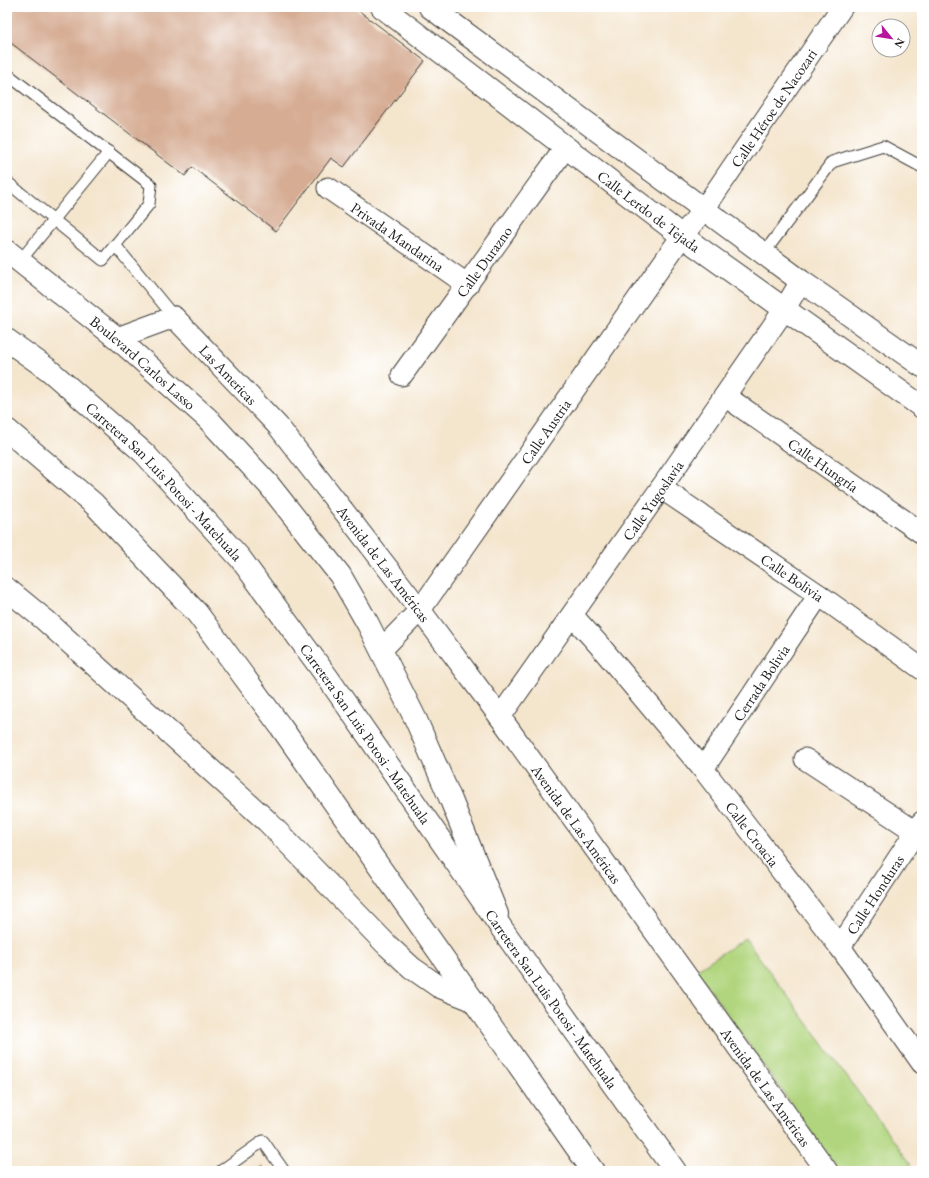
<svg xmlns="http://www.w3.org/2000/svg" width="929" height="1178" viewBox="0 0 929 1178" font-family="'EB Garamond',serif">
	<rect width="100%" height="100%" fill="#fff"/>
	<filter id="ink" filterUnits="userSpaceOnUse"><feTurbulence type="fractalNoise" baseFrequency=".025" numOctaves="2"/><feDisplacementMap in="SourceGraphic" scale="8" xChannelSelector="R" yChannelSelector="G"/><feConvolveMatrix kernelMatrix="1 2 1 2 8 2 1 2 1" color-interpolation-filters="sRGB"/></filter>
	<filter id="wash" filterUnits="userSpaceOnUse"><feTurbulence type="fractalNoise" baseFrequency=".012" numOctaves="4" result="noise"/><feDisplacementMap in="SourceGraphic" scale="16" xChannelSelector="R" yChannelSelector="G"/><feGaussianBlur stdDeviation="0.9" result="paint"/><feColorMatrix in="noise" values="0 0 0 0 0 0 0 0 0 0 0 0 0 0 0 0 0 1.4 0 .05"/><feComposite in="paint" operator="in"/></filter>
	<g filter="url(#wash)">
		<rect width="100%" height="100%" fill="#f4e5cd"/>
		<!-- green -->
		<polygon fill="#b1d57e" stroke="#66784d" points="745,938 911,1164 906,1171 839,1171 696,970"/>
		<g id="blocks">
			<!-- building -->
			<g fill="#d6ac93">
				<polygon points="7,7 354,7 425,61 344,167 331,158 276,231 192,167 185,176 7,40"/>
				<polygon points="262,1165 267,1171 254,1171"/>
			</g>
		</g>
	</g>
	<g filter="url(#ink)">
		<use href="#blocks" fill-opacity="0" stroke="#3c3a37" stroke-width="1"/>
		<g fill="none" stroke-linecap="round" stroke-linejoin="round">
			<defs>
				<g id="lane">
					<polyline points="7,74 151,185 149,204 103,260 7,182"/>
					<polyline points="115,245 174,317"/>
					<polyline points="764,253 832,162 883,146 922,167"/>
					<polyline points="20,261 109,152"/>
					<polyline points="221,1171 263,1141 284,1171"/>
				</g>
				<g id="street">
					<path id="s1" d="M328,188L468,285"/>
					<path id="s2" d="M117,338L174,317L278,426L420,610L500,717L827,1171"/>
					<path id="s3" d="M402,375L565,148"/>
					<path id="s4" d="M725,396L922,533"/>
					<path id="s5" d="M661,488L819,595L922,669"/>
					<path id="s6" d="M572,615L599,645L703,769L840,947L922,1063"/>
					<path id="s7" d="M381,650L420,610L682,236L704,209L842,7"/>
					<path id="s8" d="M500,717L661,488L784,310L801,281"/>
					<polyline points="805,759 916,832"/>
					<path id="s9" d="M703,769L819,595"/>
					<path id="s10" d="M840,947L922,822"/>
				</g>
				<g id="secondary">
					<path id="s11" d="M382,7L682,236L922,407"/>
					<polyline points="430,7 801,281 922,366"/>
					<path id="s12" d="M7,251L117,338L207,418L269,485L340,575L368,624L416,720L451,800L497,914"/>
					<polyline points="7,589 45,620 267,821 388,946 412,968 438,986 473,1000"/>
				</g>
				<g id="highway">
					<path id="s13" d="M7,340L49,370L144,453L240,558L328,678L507,936L675,1171"/>
					<polyline points="7,430 94,504 197,613 281,727 593,1171"/>
				</g>
			</defs>
			<!-- lane casing -->
			<use href="#lane" stroke="#3c3a37" stroke-width="13"/>
			<!-- street casing -->
			<use href="#street" stroke="#3c3a37" stroke-width="23"/>
			<!-- secondary casing -->
			<use href="#secondary" stroke="#3c3a37" stroke-width="24"/>
			<!-- highway casing -->
			<use href="#highway" stroke="#3c3a37" stroke-width="24"/>
			<!-- lane -->
			<use href="#lane" stroke="#fff" stroke-width="11"/>
			<!-- street -->
			<use href="#street" stroke="#fff" stroke-width="21"/>
			<!-- secondary -->
			<use href="#secondary" stroke="#fff" stroke-width="22"/>
			<!-- highway -->
			<use href="#highway" stroke="#fff" stroke-width="22"/>
		</g>
	</g>
	<g text-anchor="middle" dominant-baseline="central" stroke-width="3" stroke-linejoin="round" paint-order="stroke">
		<!-- street labels -->
		<g font-size="15" fill="#1c1c1c" stroke="#fff">
			<text stroke="none"><textPath href="#s7" startOffset="670">Calle Héroe de Nacozari</textPath></text>
			<text stroke="none"><textPath href="#s11" startOffset="336">Calle Lerdo de Tejada</textPath></text>
			<text stroke="none"><textPath href="#s1" startOffset="85">Privada Mandarina</textPath></text>
			<text stroke="none"><textPath href="#s3" startOffset="140">Calle Durazno</textPath></text>
			<text stroke="none"><textPath href="#s12" startOffset="176">Boulevard Carlos Lasso</textPath></text>
			<text stroke="none"><textPath href="#s2" startOffset="140">Las Americas</textPath></text>
			<text stroke="none"><textPath href="#s7" startOffset="274">Calle Austria</textPath></text>
			<text stroke="none"><textPath href="#s4" startOffset="120">Calle Hungría</textPath></text>
			<text stroke="none"><textPath href="#s13" startOffset="212">Carretera San Luis Potosi - Matehuala</textPath></text>
			<text stroke="none"><textPath href="#s8" startOffset="265">Calle Yugoslavia</textPath></text>
			<text stroke="none"><textPath href="#s2" startOffset="385">Avenida de Las Américas</textPath></text>
			<text stroke="none"><textPath href="#s5" startOffset="159">Calle Bolivia</textPath></text>
			<text stroke="none"><textPath href="#s9" startOffset="104">Cerrada Bolivia</textPath></text>
			<text stroke="none"><textPath href="#s13" startOffset="536">Carretera San Luis Potosi - Matehuala</textPath></text>
			<text stroke="none"><textPath href="#s2" startOffset="709">Avenida de Las Américas</textPath></text>
			<text stroke="none"><textPath href="#s6" startOffset="284">Calle Croacia</textPath></text>
			<text stroke="none"><textPath href="#s10" startOffset="63">Calle Honduras</textPath></text>
			<text stroke="none"><textPath href="#s13" startOffset="860">Carretera San Luis Potosi - Matehuala</textPath></text>
			<text stroke="none"><textPath href="#s2" startOffset="1033">Avenida de Las Américas</textPath></text>
		</g>
	</g>
	<!-- margin -->
	<rect width="929" height="1178" fill="none" stroke="#fff" stroke-width="24"/>
	<!-- north arrow -->
	<g transform="translate(891 38) rotate(120)"><circle r="19" fill="#ffffff" stroke="#a4a4a4"/>
	<path d="M0-3L7 15L0 10L-7 15Z" fill="#b5179e"/>
	<text y="-6" font-size="11" font-weight="bold" text-anchor="middle" fill="#1c1c1c">N</text>
	</g>
</svg>
